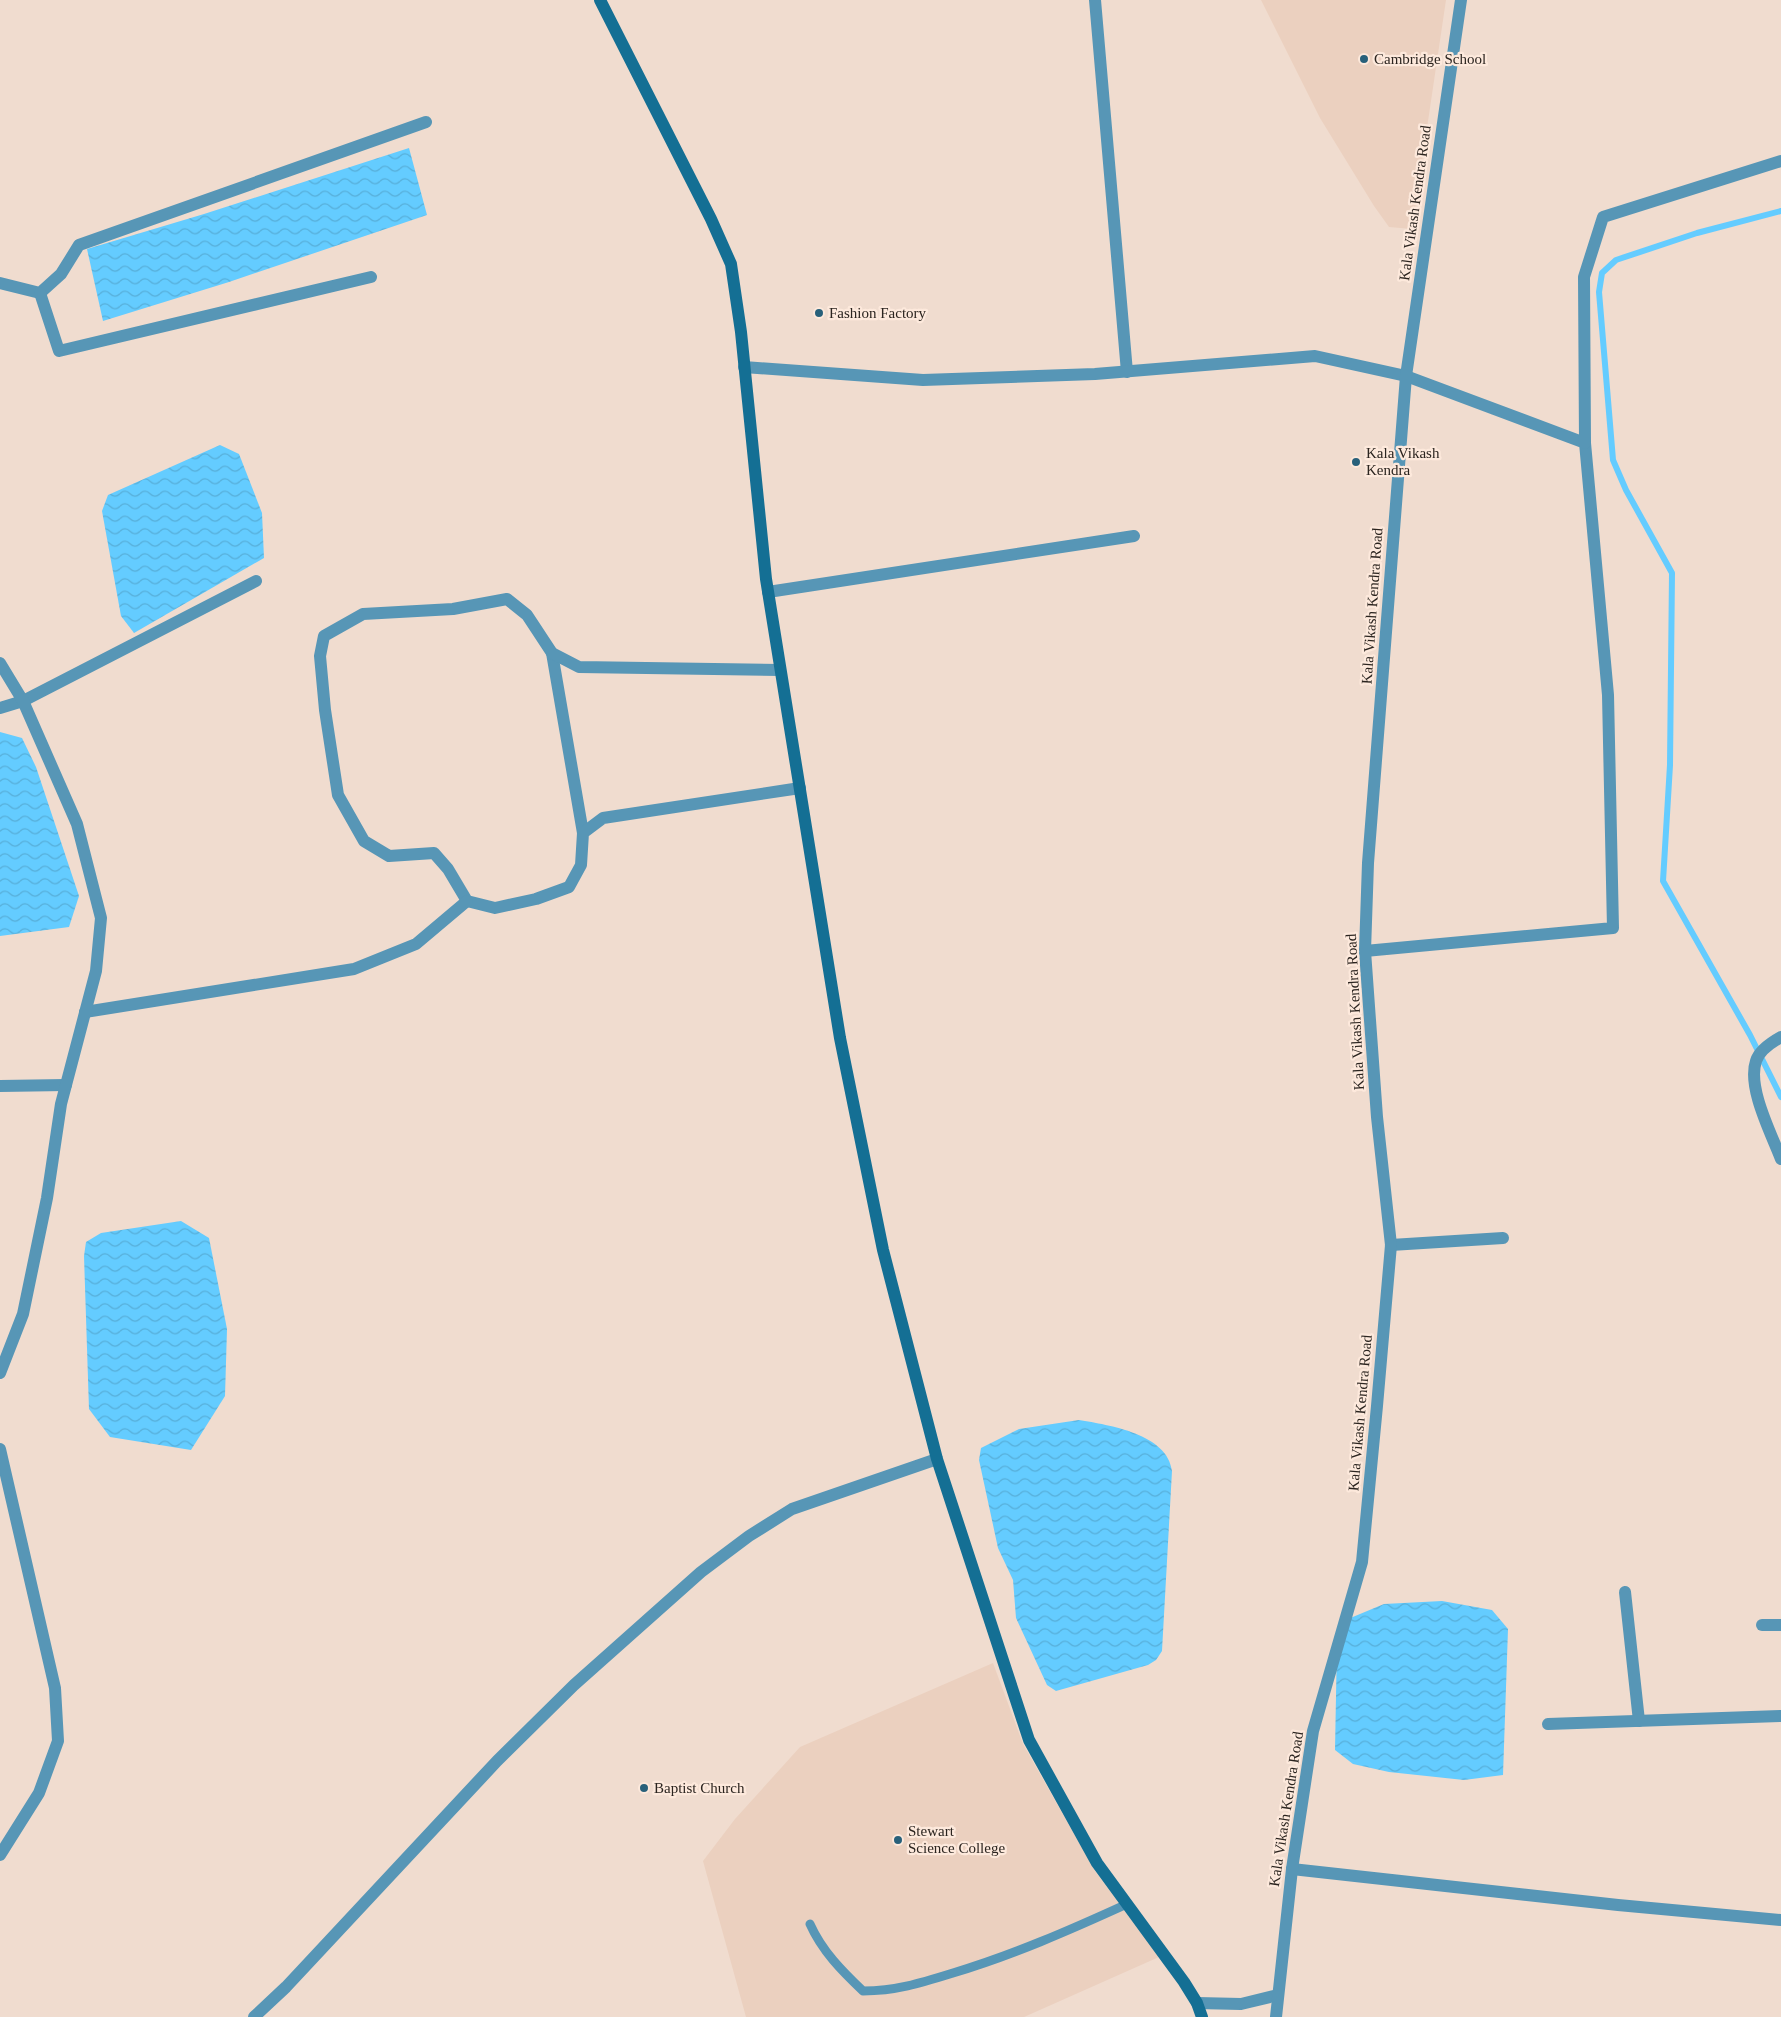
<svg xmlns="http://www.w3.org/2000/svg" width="1781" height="2017" viewBox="0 0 1781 2017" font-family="'Times New Roman',serif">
	<defs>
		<pattern id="water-waves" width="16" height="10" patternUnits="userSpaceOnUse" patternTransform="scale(1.25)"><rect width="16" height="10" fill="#64ccff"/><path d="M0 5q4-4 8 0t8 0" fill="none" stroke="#57afda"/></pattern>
	</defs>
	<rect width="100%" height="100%" fill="#f0dccf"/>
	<!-- built -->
	<g fill="#ebd0bf">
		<polygon points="1261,0 1446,0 1412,229 1389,227 1374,206 1320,118"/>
		<polygon points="993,1663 1023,1744 1095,1871 1159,1957 1024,2017 746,2017 703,1861 735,1819 800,1747"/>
	</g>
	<!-- water -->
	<g fill="url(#water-waves)">
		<polygon points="409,148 427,215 229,282 103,321 87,249 204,214"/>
		<polygon points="220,445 239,454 262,513 264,558 134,633 121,616 102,511 108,495"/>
		<polygon points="0,732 22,738 36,767 79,896 69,927 0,936"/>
		<polygon points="181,1221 209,1238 227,1329 225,1396 191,1450 110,1437 89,1409 84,1256 86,1242 101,1233"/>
		<path d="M1079,1420C1109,1425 1168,1434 1172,1471L1162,1651L1156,1660L1148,1665L1056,1691L1047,1685L1016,1618L1013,1580L998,1548L979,1460L981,1448L1019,1429Z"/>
		<polygon points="1442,1601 1492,1610 1508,1629 1503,1775 1464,1780 1389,1772 1353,1764 1335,1750 1337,1642 1348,1619 1384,1604"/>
	</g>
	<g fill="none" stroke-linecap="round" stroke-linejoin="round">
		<!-- stream -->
		<polyline stroke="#64ccff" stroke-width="6" points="1781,211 1697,233 1616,260 1602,273 1599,292 1613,460 1626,490 1672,573 1670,765 1663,881 1750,1035 1781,1097"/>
		<!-- service -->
		<path stroke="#5796b6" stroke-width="9" d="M810,1924C822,1951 842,1971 863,1991C896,1991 921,1983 953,1973C1013,1955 1070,1930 1127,1904"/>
		<!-- minor -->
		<g stroke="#5796b6" stroke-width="12">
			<polyline points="1095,0 1127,372"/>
			<polyline points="0,283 40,293 61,274 79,245 426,122"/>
			<polyline points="40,293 59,351 371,277"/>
			<polyline points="744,367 923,380 1095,374 1315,356 1406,376 1585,443 1608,695 1613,928 1365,951"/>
			<polyline points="1585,443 1584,277 1603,217 1781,161"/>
			<polyline points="768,592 1134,536"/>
			<polyline points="552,653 583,833"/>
			<polyline points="780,670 579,667 552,653 527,615 507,599 453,609 363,614 324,636 320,656 325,710 338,795 364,841 389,856 434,853 448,869 467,901 495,908 536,899 569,887 581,865 583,833 603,818 800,788"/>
			<polyline points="0,708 23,701 256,581"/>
			<polyline points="85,1012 354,969 416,944 467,901"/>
			<path d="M1781,1037C1772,1042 1759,1051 1756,1061C1747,1087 1771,1133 1781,1159"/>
			<polyline points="0,1086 66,1085"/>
			<polyline points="1391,1245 1503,1238"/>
			<polyline points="1625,1592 1639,1721"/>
			<polyline points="1762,1625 1781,1625"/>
			<polyline points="1548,1724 1781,1716"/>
			<polyline points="1292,1869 1618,1905 1781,1920"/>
		</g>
		<!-- tertiary -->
		<g stroke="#5796b6" stroke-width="12">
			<polyline points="0,663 23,701 77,824 101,918 96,971 61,1104 47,1198 23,1314 0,1373"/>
			<polyline points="0,1449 55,1688 58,1741 39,1793 0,1855"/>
			<polyline points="1197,2003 1241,2004 1278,1995"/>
			<polyline points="254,2017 286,1987 497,1761 574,1685 701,1572 749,1536 792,1509 937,1459"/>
			<polyline points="1276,2017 1292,1869 1313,1731 1362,1562 1377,1406 1391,1245 1377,1117 1365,951 1368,863 1406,376 1461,0"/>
		</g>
		<!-- secondary -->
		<polyline stroke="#146f94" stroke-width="12" points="600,0 711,219 731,264 741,332 766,579 840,1038 883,1250 937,1459 1029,1740 1097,1863 1184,1982 1197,2003 1202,2017"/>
	</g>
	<!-- markers -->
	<g fill="#28607a" stroke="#fde9dc" stroke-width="2">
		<circle cx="1364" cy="59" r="5"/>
		<circle cx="819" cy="313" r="5"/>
		<circle cx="1356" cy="462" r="5"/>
		<circle cx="644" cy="1788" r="5"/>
		<circle cx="898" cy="1840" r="5"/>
	</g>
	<g text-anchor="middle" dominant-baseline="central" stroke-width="4.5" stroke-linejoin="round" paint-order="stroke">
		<!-- poi labels -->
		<g font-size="15" fill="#2b241f" stroke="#fde9dc" text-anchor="start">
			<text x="1374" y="59">Cambridge School</text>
			<text x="829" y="313">Fashion Factory</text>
			<text x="1366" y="453">Kala Vikash<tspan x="1366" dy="17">Kendra</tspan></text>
			<text x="654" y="1788">Baptist Church</text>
			<text x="908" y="1831">Stewart<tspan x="908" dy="17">Science College</tspan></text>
		</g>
		<!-- street labels -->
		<g font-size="15" fill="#2b241f" stroke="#fde9dc">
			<text transform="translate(1415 203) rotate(-82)">Kala Vikash Kendra Road</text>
			<text transform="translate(1372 606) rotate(-86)">Kala Vikash Kendra Road</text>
			<text transform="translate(1355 1012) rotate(-93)">Kala Vikash Kendra Road</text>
			<text transform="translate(1360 1413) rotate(-85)">Kala Vikash Kendra Road</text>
			<text transform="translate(1286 1809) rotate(-81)">Kala Vikash Kendra Road</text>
		</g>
	</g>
</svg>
